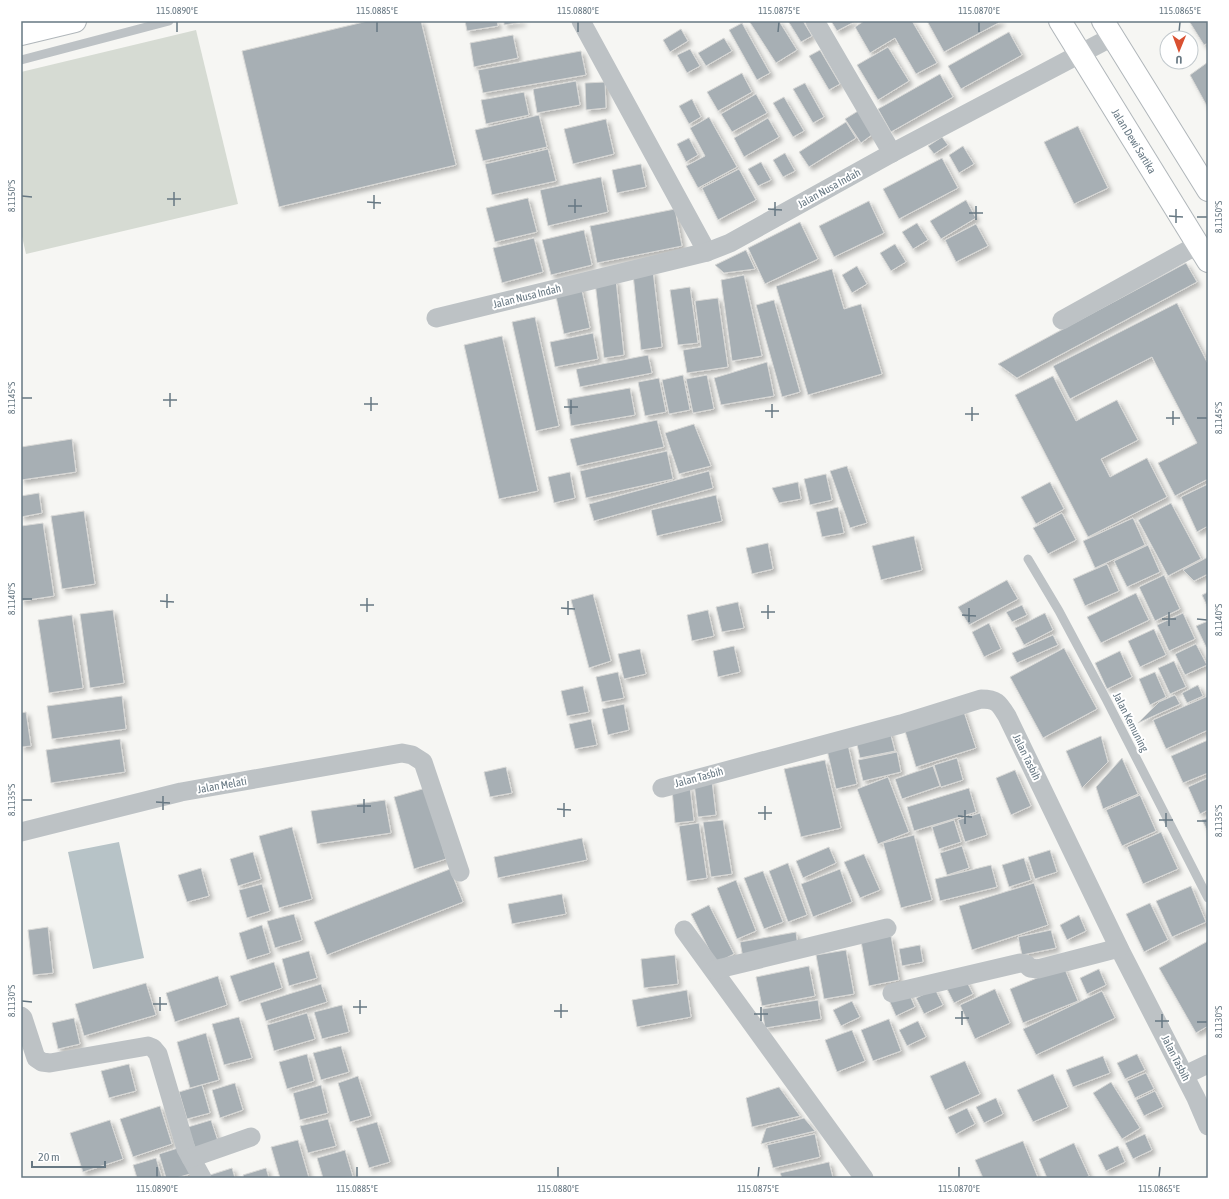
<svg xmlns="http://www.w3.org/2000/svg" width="1229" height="1199" viewBox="0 0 1229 1199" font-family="'Asap Condensed',sans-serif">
	<defs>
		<filter id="shadow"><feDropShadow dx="3.5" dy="3.5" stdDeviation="2" flood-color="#0004"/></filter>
	</defs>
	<rect width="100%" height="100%" fill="#f6f6f3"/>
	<!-- green -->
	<polygon fill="#d6dbd3" points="196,30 238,204 26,254 21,232 21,72"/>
	<!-- water -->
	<polygon fill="#b7c3c7" points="119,842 144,958 93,969 68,852"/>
	<!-- building -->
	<g fill="#a7afb4" stroke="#d8d8d6" filter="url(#shadow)">
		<polygon points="368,21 421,21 456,165 279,207 242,51"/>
		<polygon points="465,21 497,21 498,26 467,31"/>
		<polygon points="504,21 522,21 523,22 504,25"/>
		<polygon points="749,21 779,21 797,50 776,63"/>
		<polygon points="788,21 803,21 812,36 801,42"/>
		<polygon points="831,21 856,21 837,31"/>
		<polygon points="864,21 912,21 937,63 916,74 895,38 870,53 855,27"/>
		<polygon points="927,21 1002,21 944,52"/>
		<polygon points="1189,21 1208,21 1208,43 1204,45"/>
		<polygon points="742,23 770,73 757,80 729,30"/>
		<polygon points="681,29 688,41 670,52 663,40"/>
		<polygon points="1009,32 1022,55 961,89 948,66"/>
		<polygon points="513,35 518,58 474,67 470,43"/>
		<polygon points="724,38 732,51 706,66 698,53"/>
		<polygon points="888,47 909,81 878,100 857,65"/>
		<polygon points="690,49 700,66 687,73 677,55"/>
		<polygon points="820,50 840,84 829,90 809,56"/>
		<polygon points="581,51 586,75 483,93 478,70"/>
		<polygon points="1208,62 1208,108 1190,75"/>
		<polygon points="742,73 752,92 718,111 707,92"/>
		<polygon points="940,74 953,97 891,132 878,109"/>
		<polygon points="576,81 580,105 537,113 533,89"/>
		<polygon points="605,82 606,108 586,110 585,83"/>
		<polygon points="805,83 824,117 813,123 793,89"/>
		<polygon points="524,92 529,115 486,124 481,100"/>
		<polygon points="756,94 767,113 732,132 721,114"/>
		<polygon points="784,97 804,131 793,137 773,103"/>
		<polygon points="692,99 701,117 689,124 679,106"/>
		<polygon points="858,111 873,134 861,143 845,119"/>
		<polygon points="539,115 547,147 483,161 475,130"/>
		<polygon points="709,117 737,167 698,188 686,166 705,156 690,128"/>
		<polygon points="768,118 779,137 744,157 734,138"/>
		<polygon points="606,119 614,154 573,164 564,129"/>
		<polygon points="846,122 856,138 809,167 799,152"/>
		<polygon points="1078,126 1108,188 1074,204 1044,142"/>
		<polygon points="942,137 948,145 934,154 928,146"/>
		<polygon points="689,138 698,155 686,162 677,144"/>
		<polygon points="963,146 974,164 959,173 949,155"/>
		<polygon points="548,149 556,181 492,195 485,164"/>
		<polygon points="785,153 795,171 783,177 773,160"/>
		<polygon points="942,158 958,188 899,219 883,189"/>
		<polygon points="761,162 771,180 758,186 748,169"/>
		<polygon points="641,164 646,187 617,193 612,170"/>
		<polygon points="739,169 756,200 718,220 702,188"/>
		<polygon points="601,177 608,212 548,226 540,190"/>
		<polygon points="528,198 537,232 495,242 486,208"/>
		<polygon points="966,200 976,218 941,239 930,221"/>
		<polygon points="869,201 884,233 834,257 819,226"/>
		<polygon points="675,209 682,246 597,263 590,226"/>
		<polygon points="800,222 818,259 765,284 748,248"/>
		<polygon points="917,223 928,240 913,249 902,232"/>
		<polygon points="976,224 988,246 956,262 945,240"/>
		<polygon points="584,230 592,265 551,275 542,240"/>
		<polygon points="534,238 543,272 502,283 493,248"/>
		<polygon points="895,244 906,262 891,271 880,253"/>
		<polygon points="746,250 755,269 724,273 715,265"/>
		<polygon points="1186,263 1197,282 1017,378 998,364"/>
		<polygon points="857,266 867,284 852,293 842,275"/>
		<polygon points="832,269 844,309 861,304 882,374 808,395 776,286"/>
		<polygon points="653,271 662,347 641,350 633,274"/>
		<polygon points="744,275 762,356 732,361 721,280"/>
		<polygon points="616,280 624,355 604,358 595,282"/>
		<polygon points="581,286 590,328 564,334 555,292"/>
		<polygon points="690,287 698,343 678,345 670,290"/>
		<polygon points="718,298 728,367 687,373 683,350 701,347 695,301"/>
		<polygon points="774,300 800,392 782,397 756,305"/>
		<polygon points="1177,303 1208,364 1208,479 1175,496 1158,463 1197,443 1152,357 1070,399 1053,366"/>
		<polygon points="535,317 559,426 536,431 512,322"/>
		<polygon points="593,333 598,359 555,367 550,342"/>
		<polygon points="502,336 538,491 499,499 464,345"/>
		<polygon points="648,355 652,373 580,387 576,369"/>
		<polygon points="767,362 774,396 721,405 714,378"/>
		<polygon points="683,375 690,410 669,414 662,380"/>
		<polygon points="707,375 714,409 693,413 686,379"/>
		<polygon points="1053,376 1076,421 1117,400 1138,440 1101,459 1110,477 1147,458 1167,497 1088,537 1015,395"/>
		<polygon points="659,378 666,412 645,416 638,382"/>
		<polygon points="630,388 635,415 571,426 567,399"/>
		<polygon points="657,420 664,447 577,466 570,439"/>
		<polygon points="694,424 711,466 679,474 665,433"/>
		<polygon points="72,439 76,472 21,480 21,447"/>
		<polygon points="667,451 673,479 586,498 580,471"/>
		<polygon points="847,466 867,523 850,528 830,471"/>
		<polygon points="709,471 713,488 594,521 589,504"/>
		<polygon points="570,472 575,498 554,503 548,477"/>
		<polygon points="826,474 832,500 810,505 804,479"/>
		<polygon points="798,482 801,499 779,503 772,488"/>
		<polygon points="1050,482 1064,509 1036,524 1021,497"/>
		<polygon points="1208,484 1208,526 1197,532 1181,497"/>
		<polygon points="39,493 42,513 21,517 21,496"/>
		<polygon points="716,495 722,521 657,536 651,510"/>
		<polygon points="1171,503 1201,559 1168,576 1138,520"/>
		<polygon points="838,507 844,533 822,537 816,512"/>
		<polygon points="84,511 95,584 62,589 51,516"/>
		<polygon points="1062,513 1076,540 1048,554 1033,528"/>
		<polygon points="1133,518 1145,545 1095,568 1083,541"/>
		<polygon points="43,523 54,596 21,601 21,526"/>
		<polygon points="914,536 922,570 881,580 872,546"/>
		<polygon points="768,543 773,569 752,574 746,548"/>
		<polygon points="1148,545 1160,572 1127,587 1114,561"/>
		<polygon points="1208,557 1208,574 1194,581 1183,570"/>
		<polygon points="1107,564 1119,591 1085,606 1073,579"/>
		<polygon points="1164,575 1180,609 1155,621 1139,587"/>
		<polygon points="1007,580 1018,599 969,625 958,607"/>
		<polygon points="1208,592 1208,608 1202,595"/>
		<polygon points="1136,593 1149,620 1101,643 1087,617"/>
		<polygon points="593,594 611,661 589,668 571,600"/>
		<polygon points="738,602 744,628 722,632 716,607"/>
		<polygon points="1022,605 1027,615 1012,622 1006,612"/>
		<polygon points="113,610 124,683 90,688 80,614"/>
		<polygon points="708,610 714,636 692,641 687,615"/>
		<polygon points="1045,613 1053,630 1024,645 1015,628"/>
		<polygon points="1183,613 1195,639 1169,651 1157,625"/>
		<polygon points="72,615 83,688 49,693 38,620"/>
		<polygon points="1208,621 1208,651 1196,626"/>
		<polygon points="989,623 1001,649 984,657 972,632"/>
		<polygon points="1154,629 1166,655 1140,667 1128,641"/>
		<polygon points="1053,635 1058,645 1017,663 1012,653"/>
		<polygon points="1196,644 1207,665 1185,675 1175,654"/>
		<polygon points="734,646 740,672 718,677 713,651"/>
		<polygon points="1064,648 1097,709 1043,738 1010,677"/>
		<polygon points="640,649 646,674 624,679 618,654"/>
		<polygon points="1120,651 1132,677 1107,689 1095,663"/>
		<polygon points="1174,661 1186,687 1170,694 1158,668"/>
		<polygon points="618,672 624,698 602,702 596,677"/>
		<polygon points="1155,672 1166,697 1150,705 1139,679"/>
		<polygon points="1198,685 1203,696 1187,703 1182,693"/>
		<polygon points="583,686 589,712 567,716 561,691"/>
		<polygon points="1175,695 1180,704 1138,723 1159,702"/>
		<polygon points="122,696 126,729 52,739 47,706"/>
		<polygon points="1208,696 1208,730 1166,749 1153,720"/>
		<polygon points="624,704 629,730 608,735 602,709"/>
		<polygon points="963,709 976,748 916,767 904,728"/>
		<polygon points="26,712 31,746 21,747 21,713"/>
		<polygon points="591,719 597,745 575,749 569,724"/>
		<polygon points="889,728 895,751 860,758 855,736"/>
		<polygon points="1101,736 1108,762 1082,788 1066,751"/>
		<polygon points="120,739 125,772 51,783 46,750"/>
		<polygon points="1208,740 1208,773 1183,783 1171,756"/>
		<polygon points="848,745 857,784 836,789 827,750"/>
		<polygon points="897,752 901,772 863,781 858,760"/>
		<polygon points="957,758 963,780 941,787 934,765"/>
		<polygon points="1122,758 1138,794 1103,809 1096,787"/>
		<polygon points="825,760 841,828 801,837 784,769"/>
		<polygon points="933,766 940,786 902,799 895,779"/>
		<polygon points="506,767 512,793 490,797 484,772"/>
		<polygon points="1015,770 1031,806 1011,815 996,778"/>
		<polygon points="888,777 909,832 878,844 857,789"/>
		<polygon points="1208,778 1208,810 1200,814 1188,787"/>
		<polygon points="712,781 716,815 698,817 694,783"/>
		<polygon points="690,787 694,821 675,823 672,789"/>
		<polygon points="426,788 446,859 414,869 394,797"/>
		<polygon points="969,788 976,812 914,831 907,807"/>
		<polygon points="1140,795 1156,831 1122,846 1106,810"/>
		<polygon points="385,800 391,833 317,844 311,811"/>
		<polygon points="980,813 987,835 965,842 958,820"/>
		<polygon points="1208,818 1208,832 1202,820"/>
		<polygon points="723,820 732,874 711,877 703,822"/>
		<polygon points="954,820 961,842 939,849 932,827"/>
		<polygon points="699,823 707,878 687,881 679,826"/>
		<polygon points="292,827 312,899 279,908 259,836"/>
		<polygon points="1161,832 1178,869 1143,884 1127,847"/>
		<polygon points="914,835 932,900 901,908 883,843"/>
		<polygon points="582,838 587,860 498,878 494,857"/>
		<polygon points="962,846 969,868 947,875 940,853"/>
		<polygon points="829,847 836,863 803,878 796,861"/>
		<polygon points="1050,850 1057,872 1035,879 1028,857"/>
		<polygon points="253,852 261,879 238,886 230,859"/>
		<polygon points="864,854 880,890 860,898 844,862"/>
		<polygon points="1024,858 1031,880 1009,887 1002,865"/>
		<polygon points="788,863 807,915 788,922 769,871"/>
		<polygon points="991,865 997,887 940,901 935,879"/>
		<polygon points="201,868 209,896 187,902 178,875"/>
		<polygon points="450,869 463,902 327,955 314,922"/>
		<polygon points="840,869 852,902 813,917 801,884"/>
		<polygon points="763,871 783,922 764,929 744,878"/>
		<polygon points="736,880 756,931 737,939 717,888"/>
		<polygon points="1034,883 1048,925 972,950 959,906"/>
		<polygon points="262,884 270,911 247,918 239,890"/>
		<polygon points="1191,886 1206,922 1172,937 1156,901"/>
		<polygon points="562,894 566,914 512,924 508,904"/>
		<polygon points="1150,903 1168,940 1144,952 1126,914"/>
		<polygon points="709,905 734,954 716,963 691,914"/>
		<polygon points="294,914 302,940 275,948 267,921"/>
		<polygon points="1079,915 1086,931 1067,940 1060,925"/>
		<polygon points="262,925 270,953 247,960 239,933"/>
		<polygon points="48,927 53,973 33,975 28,930"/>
		<polygon points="1051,930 1056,948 1022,955 1018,937"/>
		<polygon points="796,932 798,947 743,958 740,942"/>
		<polygon points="891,936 899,980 869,986 861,941"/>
		<polygon points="1208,941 1208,1026 1196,1033 1159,968"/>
		<polygon points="920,945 923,962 902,966 899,949"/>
		<polygon points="846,950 854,994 824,999 816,955"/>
		<polygon points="309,951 317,978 289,986 282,959"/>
		<polygon points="675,955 678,984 644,988 641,959"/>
		<polygon points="274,962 282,988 239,1002 230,976"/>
		<polygon points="809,966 815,996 762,1006 756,977"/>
		<polygon points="1064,967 1078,1001 1023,1023 1010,989"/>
		<polygon points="1099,969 1106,985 1087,994 1080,978"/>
		<polygon points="218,976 227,1005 175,1022 166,993"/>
		<polygon points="965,978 973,994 954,1003 946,987"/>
		<polygon points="146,983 156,1015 84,1036 75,1004"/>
		<polygon points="321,984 327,1002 266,1021 260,1003"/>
		<polygon points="935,989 943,1005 924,1014 916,998"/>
		<polygon points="995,989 1010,1023 975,1039 960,1005"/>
		<polygon points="687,990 691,1017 637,1027 632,1000"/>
		<polygon points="908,991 915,1007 896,1016 889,1000"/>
		<polygon points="1102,991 1115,1018 1036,1055 1023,1029"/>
		<polygon points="818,1000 821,1019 765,1028 762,1009"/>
		<polygon points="852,1001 860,1017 841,1026 833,1010"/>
		<polygon points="342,1005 349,1032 322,1039 314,1012"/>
		<polygon points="307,1013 315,1039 274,1051 267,1025"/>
		<polygon points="239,1017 252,1058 224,1065 212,1024"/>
		<polygon points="74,1018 80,1044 58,1049 52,1023"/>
		<polygon points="889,1019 901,1051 873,1061 861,1030"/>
		<polygon points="918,1021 926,1037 907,1046 899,1030"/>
		<polygon points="852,1030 865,1061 837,1072 825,1040"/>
		<polygon points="206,1033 219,1080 190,1088 177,1042"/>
		<polygon points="341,1046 349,1072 321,1080 313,1053"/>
		<polygon points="307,1054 314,1081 287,1089 279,1062"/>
		<polygon points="1137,1054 1145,1070 1125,1079 1117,1063"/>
		<polygon points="1103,1056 1110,1073 1073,1087 1066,1070"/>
		<polygon points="965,1061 980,1094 945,1110 930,1076"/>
		<polygon points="129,1064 136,1091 109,1098 101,1071"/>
		<polygon points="1146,1073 1154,1089 1135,1098 1127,1081"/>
		<polygon points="1053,1074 1068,1107 1033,1122 1017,1090"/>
		<polygon points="358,1076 371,1116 350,1122 338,1083"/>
		<polygon points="1111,1082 1140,1128 1122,1139 1093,1093"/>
		<polygon points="235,1083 243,1110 220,1118 212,1090"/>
		<polygon points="202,1085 210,1113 187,1119 179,1092"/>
		<polygon points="321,1085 328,1113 300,1120 293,1093"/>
		<polygon points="779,1087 800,1116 752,1127 746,1098"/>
		<polygon points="1155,1091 1163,1107 1144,1116 1136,1100"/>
		<polygon points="996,1098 1003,1114 984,1123 976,1107"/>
		<polygon points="160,1106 172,1144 133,1157 120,1119"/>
		<polygon points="967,1108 975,1124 956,1134 948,1117"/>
		<polygon points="804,1118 815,1131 761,1144 766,1128"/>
		<polygon points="328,1119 336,1146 308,1153 300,1126"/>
		<polygon points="110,1120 123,1159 83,1172 70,1133"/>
		<polygon points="211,1120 220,1147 197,1154 188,1127"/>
		<polygon points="377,1122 390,1162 369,1168 356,1128"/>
		<polygon points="815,1134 820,1157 773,1168 767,1145"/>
		<polygon points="1145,1134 1152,1150 1133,1159 1125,1143"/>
		<polygon points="298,1140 309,1178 280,1178 271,1147"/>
		<polygon points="1023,1141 1038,1178 983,1178 975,1160"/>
		<polygon points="1074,1143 1089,1176 1085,1178 1047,1178 1039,1159"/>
		<polygon points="1118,1146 1125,1162 1106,1171 1098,1155"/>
		<polygon points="181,1147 190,1174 176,1178 166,1178 159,1154"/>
		<polygon points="345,1150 353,1177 323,1178 317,1158"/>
		<polygon points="156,1158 162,1178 137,1178 133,1165"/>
		<polygon points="829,1162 833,1178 782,1178 780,1173"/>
		<polygon points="232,1168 235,1178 210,1178 210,1175"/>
		<polygon points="266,1168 269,1178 244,1178 243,1175"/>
	</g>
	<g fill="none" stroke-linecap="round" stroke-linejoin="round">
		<defs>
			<g id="secondary">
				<path id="s1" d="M1060,21L1208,261"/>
				<polyline points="1103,21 1208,190"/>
				<polyline points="21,34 75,21"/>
			</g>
		</defs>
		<!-- secondary casing -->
		<use href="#secondary" stroke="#b0b6ba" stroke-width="24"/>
		<!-- lane -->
		<g stroke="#bdc2c5" stroke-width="9">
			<polyline points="21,60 169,21"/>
			<polyline points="1028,559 1059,611 1106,699 1208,898"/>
		</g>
		<!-- street -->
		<g stroke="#bdc2c5" stroke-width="19">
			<polyline points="581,21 707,252"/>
			<polyline points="815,21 892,153"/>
			<polyline points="436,318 707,252 730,243 892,153 1112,37"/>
			<polyline points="1062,320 1190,249 1203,251 1208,248"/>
			<path d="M662,788L901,724L981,699C997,699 999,703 1007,716L1119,948L1196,1098L1208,1126"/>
			<polyline points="21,832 181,792 402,753 412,755 423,762 460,872"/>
			<polyline points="684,930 864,1178"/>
			<polyline points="714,970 887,928"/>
			<polyline points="892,993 1020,963 1026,964 1030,968 1038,969 1119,948"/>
			<polyline points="21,1016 23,1018 36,1058 42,1062 50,1063 148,1046 153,1048 158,1054 186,1149 202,1178"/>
			<polyline points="1185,1075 1208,1064"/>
			<polyline points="191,1158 251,1137"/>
		</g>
		<!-- secondary -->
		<use href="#secondary" stroke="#fff" stroke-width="22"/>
	</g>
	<!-- ticks -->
	<path fill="none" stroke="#677883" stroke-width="1.5" d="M177,32V22M377,32V22M578,32V22M778,32L779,22M979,32V22M1179,32L1180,22M22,196L32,197M167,199H181M367,202L381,203M174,206V192M568,206H582M374,209V195M768,209L782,210M575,213V199M969,213H983M775,216V202M1169,216L1183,217M1197,217H1207M976,220V206M1176,223V209M22,398H32M163,400H177M364,404H378M170,407V393M564,407H578M371,411V397M765,411H779M571,414V400M965,414H979M772,418V404M1166,418H1180M1197,418H1207M972,421V407M1173,425V411M22,599H32M160,601L174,602M360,605H374M167,608V594M561,608L575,609M367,612V598M761,612H775M568,615V601M962,615L976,616M768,619V605M1162,619H1176M1197,619L1207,620M969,622V608M1169,626V612M22,800H32M156,802L170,803M357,806H371M557,809L571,810M163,810V796M364,813V799M758,813H772M958,816L972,817M564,817V803M765,820V806M1159,820H1173M1197,821H1207M965,824V810M1166,827V813M22,1001L32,1002M153,1004H167M353,1007H367M160,1011V997M554,1011H568M360,1014V1000M754,1014H768M561,1018V1004M955,1018H969M761,1021V1007M1155,1021H1169M1197,1022H1207M962,1025V1011M1162,1028V1014M157,1177V1167M357,1177V1167M558,1177V1167M758,1177L759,1167M959,1177V1167M1159,1177L1160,1167"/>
	<g text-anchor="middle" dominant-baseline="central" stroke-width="4" stroke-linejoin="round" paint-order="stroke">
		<!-- street labels -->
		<g font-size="11" fill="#677883" stroke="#fff">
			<text stroke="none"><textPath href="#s1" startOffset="141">Jalan Dewi Sartika</textPath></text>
			<text transform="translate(829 188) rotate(-29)">Jalan Nusa Indah</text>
			<text transform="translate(527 296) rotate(-14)">Jalan Nusa Indah</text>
			<text transform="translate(1131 722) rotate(63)">Jalan Kemuning</text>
			<text transform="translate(1027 757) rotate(64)">Jalan Tasbih</text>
			<text transform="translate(699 777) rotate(-15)">Jalan Tasbih</text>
			<text transform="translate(222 785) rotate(-10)">Jalan Melati</text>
			<text transform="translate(1176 1058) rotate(63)">Jalan Tasbih</text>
		</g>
	</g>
	<!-- border -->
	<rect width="1229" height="1199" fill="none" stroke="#ffffff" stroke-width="44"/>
	<!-- north arrow -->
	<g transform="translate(1179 50) rotate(181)"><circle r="19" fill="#ffffff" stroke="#c2c9cd"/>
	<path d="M0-3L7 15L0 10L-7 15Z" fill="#d95031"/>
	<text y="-6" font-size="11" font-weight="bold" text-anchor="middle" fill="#677883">U</text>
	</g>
	<!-- scale -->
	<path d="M32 1161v6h73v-6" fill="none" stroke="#677883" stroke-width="2"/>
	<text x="38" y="1161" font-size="12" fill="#677883" stroke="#ffffff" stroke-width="3" paint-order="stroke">20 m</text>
	<rect x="22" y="22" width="1185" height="1155" fill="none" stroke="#677883" stroke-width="1.5"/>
	<g font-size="10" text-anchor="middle" fill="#677883">
		<text x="177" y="14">115.0890°E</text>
		<text x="377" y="14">115.0885°E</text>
		<text x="578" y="14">115.0880°E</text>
		<text x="779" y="14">115.0875°E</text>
		<text x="979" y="14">115.0870°E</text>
		<text x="1180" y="14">115.0865°E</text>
		<text transform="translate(11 196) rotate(-90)" y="4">8.1150°S</text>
		<text transform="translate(1218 217) rotate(-90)" y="4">8.1150°S</text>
		<text transform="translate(11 398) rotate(-90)" y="4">8.1145°S</text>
		<text transform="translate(1218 418) rotate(-90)" y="4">8.1145°S</text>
		<text transform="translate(11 599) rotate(-90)" y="4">8.1140°S</text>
		<text transform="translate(1218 620) rotate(-90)" y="4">8.1140°S</text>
		<text transform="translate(11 800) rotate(-90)" y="4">8.1135°S</text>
		<text transform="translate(1218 821) rotate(-90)" y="4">8.1135°S</text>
		<text transform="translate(11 1001) rotate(-90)" y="4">8.1130°S</text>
		<text transform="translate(1218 1022) rotate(-90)" y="4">8.1130°S</text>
		<text x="157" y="1192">115.0890°E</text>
		<text x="357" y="1192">115.0885°E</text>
		<text x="558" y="1192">115.0880°E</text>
		<text x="758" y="1192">115.0875°E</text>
		<text x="959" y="1192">115.0870°E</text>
		<text x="1159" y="1192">115.0865°E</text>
	</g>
</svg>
